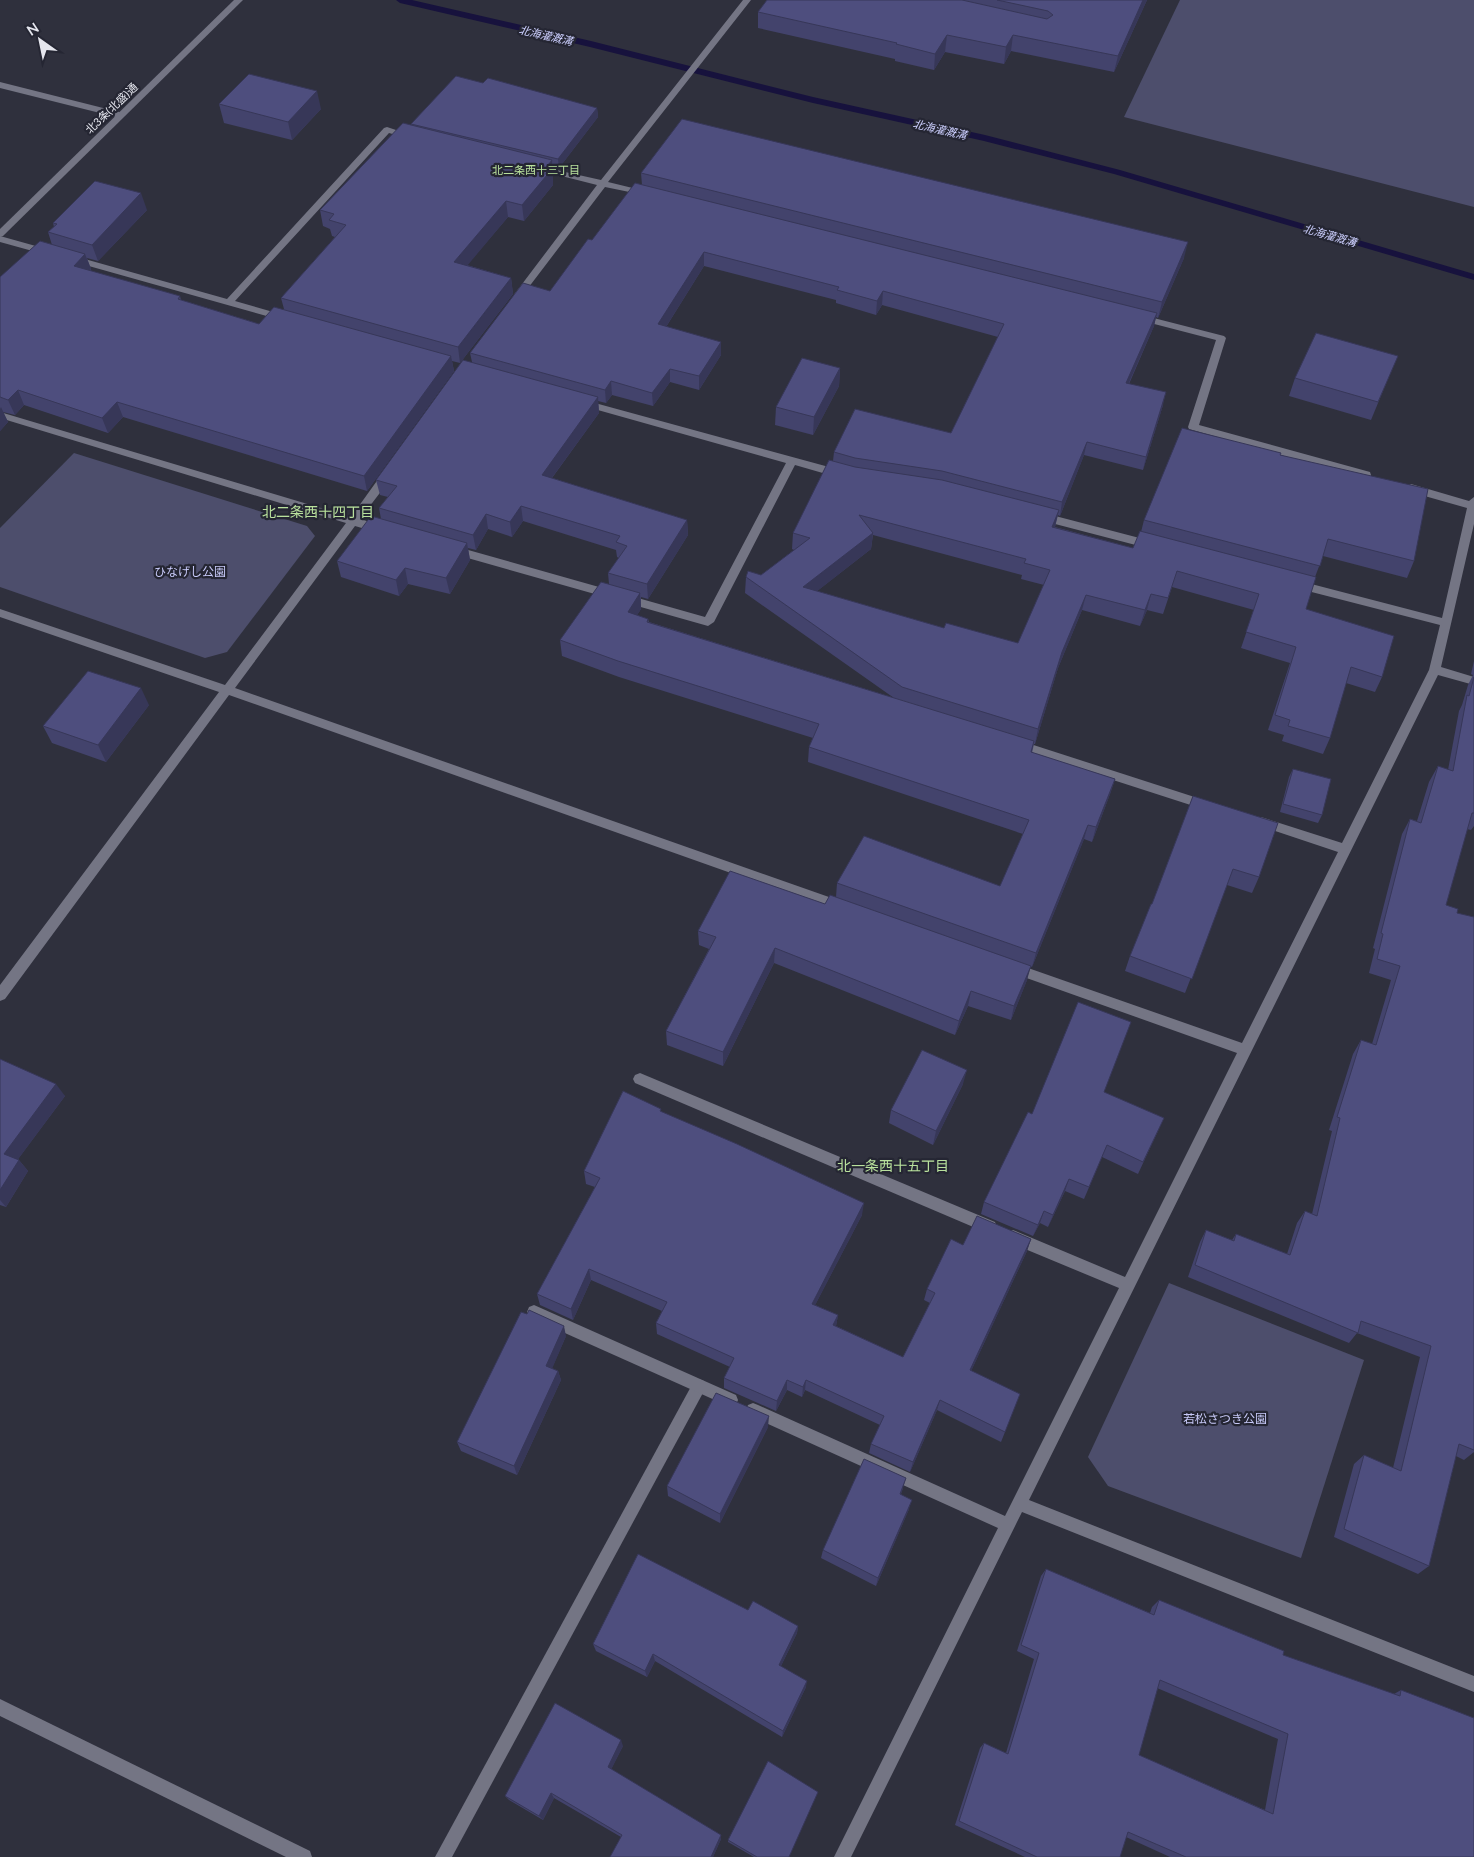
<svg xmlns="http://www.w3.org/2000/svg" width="1474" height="1857" viewBox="0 0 1474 1857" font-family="Lato,'Noto Sans JP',sans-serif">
	<rect width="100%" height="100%" fill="#2f303d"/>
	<!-- green -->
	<g fill="#4d4e6c">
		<polygon points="1180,0 1474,0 1474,207 1124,117"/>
		<polygon points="74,453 307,526 315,536 227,652 205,658 0,587 0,528"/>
		<polygon points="1169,1283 1364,1360 1301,1558 1108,1486 1088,1457"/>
	</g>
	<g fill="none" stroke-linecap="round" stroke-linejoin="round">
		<!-- stream -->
		<polygon fill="#17123d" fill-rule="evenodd" points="396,0 412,0 591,41 813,97 985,135 1120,170 1474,274 1474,280 1114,174 984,141 813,103 590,47 400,3"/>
		<!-- lane -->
		<polygon fill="#747584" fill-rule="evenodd" points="699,1379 704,1381 706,1386 704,1391 452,1857 435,1857 694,1381"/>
		<!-- street -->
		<g fill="#747584" fill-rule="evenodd">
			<polygon points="743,0 751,0 608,182 649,192 649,196 605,187 519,300 513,300 513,296 597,185 534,169 534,165 601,180"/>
			<polygon points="0,82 123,113 124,115 120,118 0,88"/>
			<polygon points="387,127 414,136 410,139 389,133 235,301 287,316 287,320 281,320 71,261 69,259 74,256 227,299 384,128"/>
			<polygon points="0,236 50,250 52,252 47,255 0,242"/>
			<polygon points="1138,314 1224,336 1226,338 1199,425 1370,472 1371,475 1370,478 1366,479 1189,429 1188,427 1216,340 1135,319 1133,317"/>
			<polygon points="584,400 840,470 845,474 840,478 795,465 714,622 708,626 450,553 449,550 454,546 705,617 786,463 580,405 580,401"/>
			<polygon points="0,412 351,517 384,471 392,471 393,474 392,477 360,519 383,526 384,529 383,532 379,533 355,526 235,688 846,903 848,907 846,911 842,912 838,911 229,695 5,999 0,1001 0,985 219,692 0,617 0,609 225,685 346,523 0,418"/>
			<polygon points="1411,484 1469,501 1474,497 1474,524 1441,667 1474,677 1474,685 1438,675 1029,1500 1474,1676 1474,1692 1022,1512 851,1857 834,1857 998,1528 748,1415 746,1410 748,1405 753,1403 758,1405 1005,1516 1119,1288 1008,1242 1006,1237 1008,1232 1013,1230 1125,1277 1237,1053 1010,972 1008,968 1010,964 1014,963 1242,1043 1338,852 1257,825 1255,822 1257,819 1261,817 1342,843 1429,670 1440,625 1296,588 1291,584 1296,580 1442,618 1467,508 1407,491 1406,488"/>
			<polygon points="1040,512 1151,541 1156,545 1151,549 1036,519 1035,516"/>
			<polygon points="1018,740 1210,802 1212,805 1210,808 1206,810 1014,748 1012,745 1014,742"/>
			<polygon points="640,1073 995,1222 997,1227 995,1232 990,1233 985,1232 635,1083 633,1079 635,1075"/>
			<polygon points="534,1305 736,1395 738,1400 736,1405 731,1407 726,1405 529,1317 527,1312 529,1307"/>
			<polygon points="0,1699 310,1851 312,1857 286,1857 0,1716"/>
		</g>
		<!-- secondary -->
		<polygon fill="#747584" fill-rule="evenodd" points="234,0 243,0 3,236 0,237 0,229"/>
	</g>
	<!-- wall -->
	<g fill="#43436c" fill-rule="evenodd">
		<polygon points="767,0 1147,0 1114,72 1011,51 1004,64 945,52 934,70 895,61 895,59 758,28 758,12"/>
		<polygon points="483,83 597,108 598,117 559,168 552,167 553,185 524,221 508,217 467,265 511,278 513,294 460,363 452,361 454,371 367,491 123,417 108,433 24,405 15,415 3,412 8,422 0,431 0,277 52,245 48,232 54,227 53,223 147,210 98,261 87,258 91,269 90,271 180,296 181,300 259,324 284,309 281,298 335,237 332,236 330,229 323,226 320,210 411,125 411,124"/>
		<polygon points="219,104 321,109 292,140 224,123"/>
		<path d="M641,173L1184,258L1158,318L1156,317L1154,326L1129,384L1163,405L1143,470L1084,455L1060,516L1058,515L1055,527L1133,548L1141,532L1144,520L1280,455L1414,561L1407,578L1323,556L1315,577L1306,609L1382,677L1375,692L1346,683L1330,738L1323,754L1282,741L1284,735L1268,730L1290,663L1241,648L1254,610L1172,587L1163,614L1147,610L1140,626L1082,610L1058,668L1035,744H1034L1032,753L1115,779L1110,794L1092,842L1084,839L1032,967L1030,966L1027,980L1011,1020L968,1006L955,1035L774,963L723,1066L667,1045L666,1031L709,949L699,945L698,931L825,904L836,897L837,883L1000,886L1023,834L808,762L809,747L813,738L619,677L562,656L560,640L609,584L608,573L619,558L617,557L616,550L523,521L512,537L488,529L476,550L468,548L470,560L450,594L408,584L399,596L341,577L337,561L381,519L379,508L388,497L380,495L376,480L472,362L470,353L550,291L592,240L642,185ZM704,266L836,300V303L876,315L882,305L998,337L951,433L834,452L833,461L793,533L792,549L794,550L761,575L746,577L745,593L894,698L649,622L648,619L637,615L641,609V597L648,599L688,535L687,520L552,478L599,413L598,401L606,403L612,395L653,406L670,382L699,390L721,355L666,327ZM873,535L1022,575L1021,579L1044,585L1018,643L944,628L817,591L871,549Z"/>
		<polygon points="840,368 839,386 813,435 775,425 776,407"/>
		<polygon points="1390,374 1371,420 1289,396 1295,378"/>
		<polygon points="1474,661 1474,826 1471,830 1467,829 1446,905 1457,913 1474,1452 1464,1460 1456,1456 1429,1566 1418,1574 1334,1537 1354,1464 1364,1455 1393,1468 1420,1357 1357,1333 1349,1343 1188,1277 1200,1242 1206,1230 1232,1240 1236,1234 1287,1254 1297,1223 1305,1211 1312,1214 1332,1131 1329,1130 1353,1054 1361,1040 1372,1044 1391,980 1369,973 1375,949 1373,948 1402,834 1410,819 1417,821 1429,782 1438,766 1448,770 1459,711 1462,705 1468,685 1473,675 1471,674"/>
		<polygon points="149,705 106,762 52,743 43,726"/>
		<polygon points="1293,769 1322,815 1318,823 1280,812 1289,777"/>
		<polygon points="1193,796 1259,877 1252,893 1227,885 1185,993 1125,971 1130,956 1152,904"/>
		<polygon points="0,1059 65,1096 18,1159 28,1171 6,1207 0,1205"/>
		<polygon points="963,1084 933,1145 889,1123 891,1110"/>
		<polygon points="1104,1092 1164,1118 1138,1174 1102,1157 1084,1199 1065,1191 1048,1227 1040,1223 1033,1236 981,1214 984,1202 1032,1114"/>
		<polygon points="661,1109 661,1112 862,1215 815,1305 838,1315 836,1326 903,1357 930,1303 924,1300 927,1289 963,1245 1031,1239 1027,1251 971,1371 1005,1432 1001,1442 937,1410 910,1472 869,1453 871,1444 880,1425 805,1390 802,1397 787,1390 776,1411 724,1388 724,1378 730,1367 657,1334 656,1323 662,1311 591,1280 573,1320 540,1305 537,1294 595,1187 586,1184 584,1171"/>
		<polygon points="566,1336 552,1368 558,1371 561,1380 517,1475 461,1451 457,1442"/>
		<polygon points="768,1427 720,1523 668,1496 667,1486"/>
		<polygon points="903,1488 901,1494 909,1509 876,1586 821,1558 823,1550"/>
		<path d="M1046,1569L1150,1613L1152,1607L1159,1600L1283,1655L1394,1694L1401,1690L1474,1857H1170L1126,1837L1120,1857H1025L955,1825L980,1748L984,1743L1006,1753L1034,1659L1017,1651L1041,1576ZM1157,1688L1278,1739L1265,1810L1139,1755Z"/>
		<polygon points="748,1610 798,1626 797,1633 781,1666 806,1687 782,1737 655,1661 647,1677 596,1651 593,1644"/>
		<polygon points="623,1746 611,1769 721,1835 721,1839 713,1857 610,1857 621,1837 554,1798 543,1820 509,1800 505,1796"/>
		<polygon points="728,1840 789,1857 754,1857 728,1842"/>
	</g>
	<!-- shaded-wall -->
	<g fill="#373758">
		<polygon points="1143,0 1147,0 1114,72 1118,56"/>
		<polygon points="947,35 945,52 934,70 935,54"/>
		<polygon points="1013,35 1011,51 1004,64 1006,47"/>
		<polygon points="317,91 321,109 292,140 288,122"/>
		<polygon points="597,108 598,117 559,168 558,159"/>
		<polygon points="552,160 553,185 524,221 522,205 546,168"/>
		<polygon points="141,193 147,210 98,261 92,245"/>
		<polygon points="506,201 508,217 457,278 454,262"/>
		<polygon points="1188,242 1184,258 1158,318 1162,302"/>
		<polygon points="704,252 704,266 659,338 658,324"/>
		<polygon points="85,254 91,269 80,281 74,266"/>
		<polygon points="511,278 513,294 460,363 458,347"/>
		<polygon points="883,291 882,305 876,315 877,301"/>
		<polygon points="1157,313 1154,326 1123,396 1126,383"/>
		<polygon points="721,342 721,355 699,390 699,376"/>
		<polygon points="451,356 454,371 367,491 364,476"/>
		<polygon points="840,368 839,386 813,435 814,417"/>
		<polygon points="670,369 670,382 653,406 652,393"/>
		<polygon points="611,381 612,395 606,403 605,390"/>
		<polygon points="18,390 24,405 15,415 8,400"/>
		<polygon points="1166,392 1163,405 1143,470 1146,457"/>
		<polygon points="598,397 599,413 543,490 542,475"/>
		<polygon points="117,402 123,417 108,433 102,418"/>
		<polygon points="1,407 8,422 0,431 0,409"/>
		<polygon points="1087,442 1084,455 1060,516 1062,502"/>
		<polygon points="521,506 523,521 512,537 510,522"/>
		<polygon points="1059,510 1055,526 1049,543 1052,527"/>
		<polygon points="486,514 488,529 476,550 473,535"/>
		<polygon points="687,520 688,535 648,599 647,584"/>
		<polygon points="873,533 871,549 802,603 803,587"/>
		<polygon points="467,543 470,560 450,594 446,578"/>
		<polygon points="405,568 408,584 399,596 396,580"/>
		<polygon points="640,593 641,609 629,628 628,612"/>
		<polygon points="1151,594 1147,610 1140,626 1145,610"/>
		<polygon points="1086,595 1082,610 1058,668 1035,744 1038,729 1062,652"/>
		<polygon points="141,688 149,705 106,762 98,745"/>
		<polygon points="1115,779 1110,794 1092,842 1096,827"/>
		<polygon points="1088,825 1084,839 1032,967 1036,953"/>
		<polygon points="775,948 774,963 723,1066 723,1052"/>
		<polygon points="1031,966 1027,980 1011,1020 1014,1006"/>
		<polygon points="971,991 968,1006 955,1035 959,1021"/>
		<polygon points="967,1070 963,1084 933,1145 936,1131"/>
		<polygon points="56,1084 65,1096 13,1166 4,1154"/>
		<polygon points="19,1160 28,1171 6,1207 0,1200 0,1190"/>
		<polygon points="1069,1179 1065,1191 1048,1227 1053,1215"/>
		<polygon points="864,1203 862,1215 810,1315 812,1304"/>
		<polygon points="1044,1211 1040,1223 1033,1236 1038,1225"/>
		<polygon points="1031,1239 1027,1251 967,1380 970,1370"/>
		<polygon points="589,1269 591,1280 573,1320 571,1309"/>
		<polygon points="838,1315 836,1326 833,1325"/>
		<polygon points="564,1326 566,1336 549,1376 546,1366"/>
		<polygon points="558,1371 561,1380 517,1475 514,1466"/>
		<polygon points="787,1380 787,1390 776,1411 777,1401"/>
		<polygon points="806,1380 805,1390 802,1397 803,1387"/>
		<polygon points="940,1400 937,1410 910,1472 913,1462"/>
		<polygon points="769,1416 768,1427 720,1523 720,1514"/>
		<polygon points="906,1478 903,1488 897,1503 900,1494"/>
		<polygon points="912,1500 909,1509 876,1586 878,1578"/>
		<polygon points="798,1626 797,1633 778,1672 779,1665"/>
		<polygon points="653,1654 655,1661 647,1677 645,1671"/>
		<polygon points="807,1681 806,1687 782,1737 783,1731"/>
		<polygon points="621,1740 623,1746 610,1772 608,1767"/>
		<polygon points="551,1793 554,1798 543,1820 539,1816"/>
		<polygon points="721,1835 721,1839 713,1857 711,1857"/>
	</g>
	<!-- building -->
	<g fill="#4e4e7e" stroke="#373758" fill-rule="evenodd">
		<polygon points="767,0 962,0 1047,19 1053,15 1048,11 997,0 1143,0 1118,56 1013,35 1006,47 947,35 935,54 896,44 897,43 758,12"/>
		<polygon points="249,74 317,91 288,122 219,104"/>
		<polygon points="456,76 483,83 488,78 597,108 558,159 411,124"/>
		<polygon points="682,119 1188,242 1162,302 641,173"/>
		<polygon points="403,123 552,160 546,168 552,169 522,205 506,201 454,262 511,278 458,347 281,298 346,225 329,220 334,214 320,210"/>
		<polygon points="95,181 141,193 92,245 48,232 57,224 53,223"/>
		<polygon points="635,183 1157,313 1126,383 1166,392 1146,457 1087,442 1062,502 942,471 855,458 834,452 855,409 951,433 1004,324 883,291 877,301 837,290 839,287 704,252 658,324 721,342 699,376 670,369 652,393 611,381 605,390 470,353 523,283 550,291 588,239 592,240"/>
		<polygon points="40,241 85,254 74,266 180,296 178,299 259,324 274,307 451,356 364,476 117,402 102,418 18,390 8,400 0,397 0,277"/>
		<polygon points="1316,333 1398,356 1378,402 1295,378"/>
		<polygon points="802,358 840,368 814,417 776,407"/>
		<polygon points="463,360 598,397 542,475 687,520 647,584 608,573 627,546 616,542 620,536 521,506 510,522 486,514 473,535 379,508 397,486 376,480"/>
		<polygon points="1182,428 1281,453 1280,455 1428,489 1414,561 1328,539 1320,566 1144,520"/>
		<path d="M829,460L855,467L942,480L1059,510L1052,527L1133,548L1140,531L1316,577L1306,609L1394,636L1382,677L1351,667L1330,738L1288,726L1290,720L1275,715L1296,647L1246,632L1259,594L1177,571L1168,598L1151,594L1145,610L1086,595L1062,652L1038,729L902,687L746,577L748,571L761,575L810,538L793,533ZM859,515L1026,559L1024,563L1050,570L1018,643L946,623L944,628L803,587L873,533Z"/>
		<polygon points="371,516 467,543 446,578 405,568 396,580 337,561"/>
		<polygon points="601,582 640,593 628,612 648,619 647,622 1034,741 1031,752 1115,779 1096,827 1088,825 1036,953 837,883 864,836 1000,886 1029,820 809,747 819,724 618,661 560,640"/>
		<polygon points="88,671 141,688 98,745 43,726"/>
		<polygon points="1474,677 1474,813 1472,813 1446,905 1458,909 1457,913 1474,917 1474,1450 1459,1444 1429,1566 1344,1529 1364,1455 1401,1471 1431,1346 1361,1321 1358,1333 1195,1265 1206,1230 1234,1241 1236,1234 1290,1255 1305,1211 1317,1216 1340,1118 1337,1117 1361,1040 1376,1045 1400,966 1377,959 1383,934 1381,933 1410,819 1421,823 1438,766 1453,771 1467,695 1469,696"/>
		<polygon points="1293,769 1331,779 1322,815 1283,804"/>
		<polygon points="1193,796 1278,823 1259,877 1233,869 1192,979 1130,956 1151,904 1152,904"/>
		<polygon points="730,871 825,904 830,895 1031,966 1014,1006 971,991 959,1021 775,948 723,1052 666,1031 716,937 698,931"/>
		<polygon points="1078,1002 1131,1022 1104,1092 1164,1118 1143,1162 1107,1145 1089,1187 1069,1179 1053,1215 1044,1211 1038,1225 984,1202 1028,1112 1032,1114"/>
		<polygon points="922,1050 967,1070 936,1131 891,1110"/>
		<polygon points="0,1059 56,1084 4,1154 19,1160 0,1190"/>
		<polygon points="623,1091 661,1109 660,1111 737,1144 864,1203 812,1304 838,1315 833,1325 903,1357 935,1293 927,1289 951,1239 963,1245 977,1216 1031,1239 970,1370 1020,1394 1005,1432 940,1400 913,1462 871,1444 884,1416 806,1380 803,1387 787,1380 777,1401 724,1378 734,1358 656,1323 667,1302 589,1269 571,1309 537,1294 600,1178 584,1171"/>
		<polygon points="529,1310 564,1326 546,1366 558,1371 514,1466 457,1442 521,1312 527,1314"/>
		<polygon points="716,1393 769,1416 720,1514 667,1486"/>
		<polygon points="864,1459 906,1478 900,1494 912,1500 878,1578 823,1550"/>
		<polygon points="638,1554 748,1610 753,1601 798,1626 779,1665 807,1681 783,1731 653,1654 645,1671 593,1644"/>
		<path d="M1046,1569L1154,1615L1159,1600L1284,1651L1283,1655L1400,1696L1401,1690L1474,1718V1857H1186L1128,1832L1120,1857H1037L959,1821L984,1743L1008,1754L1039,1653L1021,1645ZM1160,1680L1288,1734L1273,1814L1139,1755Z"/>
		<polygon points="555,1703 621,1740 608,1767 721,1835 711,1857 610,1857 622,1835 551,1793 539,1816 505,1796"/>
		<polygon points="768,1761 818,1792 789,1857 757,1857 728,1840"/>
	</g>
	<g text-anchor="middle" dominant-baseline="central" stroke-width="4.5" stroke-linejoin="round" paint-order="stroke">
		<!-- far-water labels -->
		<g font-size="11" font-style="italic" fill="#cbcefd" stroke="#252633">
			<text transform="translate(546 35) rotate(13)">北海灌漑溝</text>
			<text transform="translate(940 129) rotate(13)">北海灌漑溝</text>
			<text transform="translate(1330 235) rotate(16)">北海灌漑溝</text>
		</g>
		<!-- far-street labels -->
		<g font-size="11" fill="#e5e6ee" stroke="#252633">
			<text transform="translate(111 108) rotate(-44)">北3条(北盛)通</text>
		</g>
		<!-- far-neighbourhood labels -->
		<g font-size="11" fill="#b9e19d" stroke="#252633">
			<text x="536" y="169">北二条西十三丁目</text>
		</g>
		<!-- park labels -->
		<g font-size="12" fill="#c8caf9" stroke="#252633">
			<text x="190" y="571">ひなげし公園</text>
			<text x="1225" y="1418">若松さつき公園</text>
		</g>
		<!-- neighbourhood labels -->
		<g font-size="14" fill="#b9e19d" stroke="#252633">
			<text x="318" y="511">北二条西十四丁目</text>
			<text x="893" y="1165">北一条西十五丁目</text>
		</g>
	</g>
	<!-- north arrow -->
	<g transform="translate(40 40) rotate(327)" stroke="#252633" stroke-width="4" paint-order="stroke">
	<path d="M0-4L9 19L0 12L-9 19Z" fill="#e5e6ee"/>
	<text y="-8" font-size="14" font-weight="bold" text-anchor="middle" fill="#e5e6ee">N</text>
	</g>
</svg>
